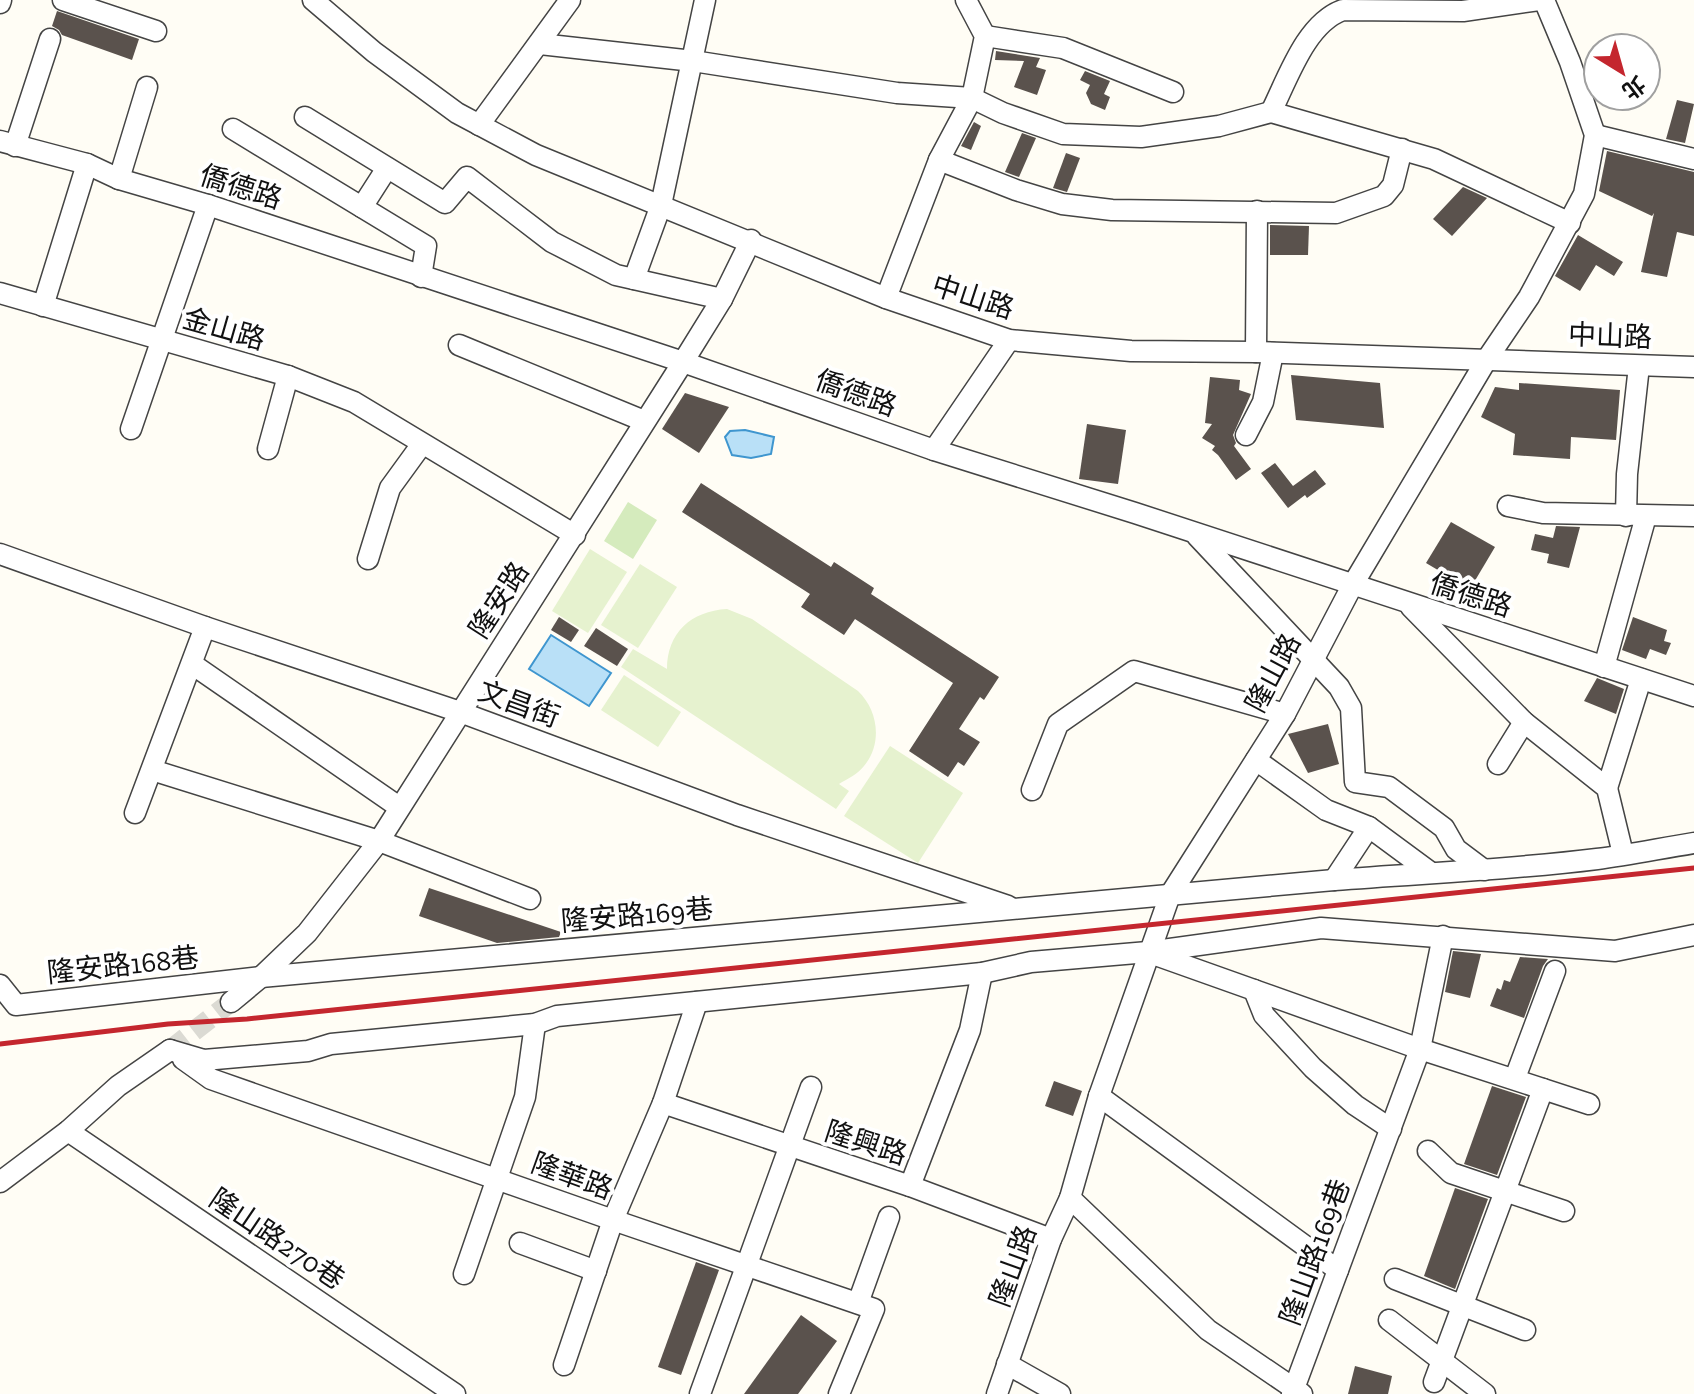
<svg xmlns="http://www.w3.org/2000/svg" width="1694" height="1394" viewBox="0 0 1694 1394" font-family="'Zilla Slab','Noto Sans TC',serif">
	<rect width="100%" height="100%" fill="#fffdf5"/>
	<!-- green -->
	<polygon fill="#d5ebbd" points="628,502 657,520 633,559 604,541"/>
	<!-- pitch -->
	<g fill="#e6f2cf">
		<polygon points="590,549 627,572 588,633 552,611"/>
		<polygon points="640,564 677,587 638,648 601,625"/>
		<path d="M727,609L752,619L858,691C878,710 883,743 864,766C858,774 847,779 839,784L849,791L836,809L621,667L633,649L667,669C667,633 691,611 727,609Z"/>
		<polygon points="624,675 681,712 658,747 601,710"/>
		<polygon points="890,746 963,793 918,863 844,816"/>
	</g>
	<!-- water -->
	<g fill="#b9e0f7" stroke="#3f96cf" stroke-width="2">
		<polygon points="745,430 774,437 771,454 751,458 732,455 725,437 730,431"/>
		<polygon points="551,635 611,673 589,706 529,669"/>
	</g>
	<!-- building -->
	<g fill="#5a524d">
		<polygon points="57,11 139,39 132,60 62,35 59,30 52,26"/>
		<polygon points="996,51 1040,58 1036,67 1046,70 1037,95 1014,87 1024,61 995,60"/>
		<polygon points="1085,71 1110,81 1104,94 1110,97 1105,110 1091,104 1086,93 1090,85 1080,80"/>
		<polygon points="1677,100 1694,104 1685,143 1666,139"/>
		<polygon points="974,122 981,126 971,150 961,146"/>
		<polygon points="1022,133 1036,138 1019,177 1005,172"/>
		<polygon points="1607,151 1694,172 1694,236 1677,232 1667,277 1641,272 1654,213 1652,216 1599,191"/>
		<polygon points="1066,153 1080,158 1067,192 1053,188"/>
		<polygon points="1463,187 1487,198 1452,236 1433,219"/>
		<polygon points="1270,225 1309,226 1308,255 1270,255"/>
		<polygon points="1578,235 1623,262 1614,276 1596,265 1580,291 1555,276"/>
		<polygon points="1291,375 1380,383 1384,428 1296,420"/>
		<polygon points="1210,377 1240,380 1239,390 1251,394 1233,435 1236,443 1234,446 1251,469 1236,480 1218,455 1212,450 1215,446 1202,438 1212,424 1205,423"/>
		<polygon points="1519,383 1620,390 1616,440 1571,437 1570,459 1513,455 1515,434 1481,417 1495,387 1519,390"/>
		<polygon points="685,393 729,407 699,453 662,429"/>
		<polygon points="1087,424 1126,430 1118,484 1079,479"/>
		<polygon points="1275,463 1293,486 1315,470 1326,484 1307,498 1305,495 1288,508 1261,473"/>
		<polygon points="701,483 831,567 834,562 874,588 871,594 999,677 984,700 980,697 959,729 980,742 964,766 958,762 948,777 909,751 953,683 855,619 844,635 801,607 810,594 682,512"/>
		<polygon points="1451,522 1495,547 1470,589 1426,563"/>
		<polygon points="1556,526 1580,527 1569,568 1547,563 1549,554 1531,550 1535,534 1553,538"/>
		<polygon points="559,617 579,630 571,642 551,630"/>
		<polygon points="1633,617 1667,630 1664,641 1671,643 1666,655 1650,649 1646,659 1622,650"/>
		<polygon points="596,628 628,649 617,666 584,646"/>
		<polygon points="1597,678 1624,689 1616,714 1584,701"/>
		<polygon points="1328,724 1339,764 1308,773 1288,734"/>
		<polygon points="429,888 561,932 559,937 497,943 419,916"/>
		<polygon points="1453,951 1481,954 1470,998 1445,992"/>
		<polygon points="1520,957 1548,959 1543,966 1524,1018 1490,1006 1497,988 1501,990 1504,980 1510,982"/>
		<polygon points="1054,1081 1082,1091 1073,1116 1045,1106"/>
		<polygon points="1492,1086 1526,1097 1497,1175 1464,1164"/>
		<polygon points="1455,1188 1488,1199 1455,1289 1424,1276"/>
		<polygon points="696,1262 719,1270 681,1375 658,1367"/>
		<polygon points="801,1315 837,1341 798,1394 744,1394"/>
		<polygon points="1355,1366 1392,1376 1388,1394 1348,1394"/>
	</g>
	<g fill="none" stroke-linecap="round" stroke-linejoin="round">
		<!-- minor-tunnel -->
		<polyline stroke="#dbdad3" stroke-width="20" stroke-dasharray="20 10" stroke-linecap="butt" points="170,1050 231,1002"/>
		<defs>
			<g id="minor">
				<polyline points="63,0 156,31"/>
				<polyline points="313,0 374,52 457,113 536,155 886,298 1009,340 1131,351 1256,352 1694,367"/>
				<polyline points="966,0 985,36 972,98 939,160 1016,190 1062,204 1112,210 1336,213 1384,196 1393,185 1402,149"/>
				<polyline points="0,3 1,0"/>
				<polyline points="985,36 1063,48 1173,92"/>
				<polyline points="540,44 693,61 897,93 972,98 1003,113 1063,134 1141,137 1219,126 1271,112 1434,159 1570,223"/>
				<path d="M1271,112C1288,78 1306,23 1343,10L1463,11L1539,0"/>
				<polyline points="305,117 445,203 467,177 552,242 616,275 722,299"/>
				<polyline points="479,125 570,0"/>
				<polyline points="233,129 426,246 421,277"/>
				<polyline points="1595,135 1694,159"/>
				<polyline points="0,141 87,164 119,179 208,205 683,362 934,450 1135,513 1694,696"/>
				<polyline points="15,146 50,39"/>
				<polyline points="119,179 147,87"/>
				<polyline points="362,207 387,168"/>
				<polyline points="634,279 661,205 705,0"/>
				<polyline points="0,293 288,376 354,402 575,535"/>
				<polyline points="886,298 939,160"/>
				<polyline points="43,306 87,164"/>
				<polyline points="459,345 644,421"/>
				<polyline points="1256,352 1257,211"/>
				<polyline points="131,429 208,205"/>
				<polyline points="1246,435 1263,402 1273,353"/>
				<polyline points="268,449 288,376"/>
				<polyline points="934,450 1009,340"/>
				<polyline points="1508,506 1543,513 1694,516"/>
				<polyline points="1626,516 1627,474 1639,366"/>
				<polyline points="1197,536 1339,687 1351,708 1355,782 1389,787 1444,828 1456,849 1484,870"/>
				<polyline points="0,554 205,627 460,712 737,815 1008,906"/>
				<polyline points="368,559 390,488 422,444"/>
				<polyline points="1411,607 1524,722 1607,788 1623,854"/>
				<polyline points="192,664 399,807"/>
				<polyline points="1604,667 1646,516"/>
				<polyline points="1256,760 1326,810 1369,827 1430,872"/>
				<polyline points="1498,764 1524,722"/>
				<polyline points="152,770 379,841 530,899"/>
				<polyline points="1607,788 1641,679"/>
				<polyline points="1032,790 1058,724 1134,671 1285,714"/>
				<polyline points="135,813 205,627"/>
				<polyline points="1334,880 1369,827"/>
				<polyline points="1150,953 1420,1049 1589,1104"/>
				<path d="M0,985L16,1005L261,977L1334,880C1422,873 1510,870 1597,859C1629,855 1662,848 1694,843"/>
				<polyline points="1254,990 1264,1015 1313,1068 1355,1105 1391,1129"/>
				<polyline points="231,1002 261,977 307,933 379,841 683,362 722,299 751,240"/>
				<polyline points="170,1050 204,1060 308,1051 331,1044 535,1024 557,1016 982,973 1031,962 1148,952 1321,928 1615,951 1694,935"/>
				<polyline points="183,1059 211,1079 613,1220 874,1309 839,1394"/>
				<polyline points="1515,1078 1555,971"/>
				<polyline points="1099,1096 1338,1270"/>
				<polyline points="663,1103 910,1186 1051,1239"/>
				<polyline points="68,1131 455,1394"/>
				<polyline points="1428,1151 1451,1173 1564,1211"/>
				<polyline points="0,1182 68,1131 118,1086 170,1050"/>
				<polyline points="910,1186 970,1030 982,973"/>
				<polyline points="1070,1198 1208,1330 1302,1394"/>
				<polyline points="520,1243 596,1271"/>
				<polyline points="464,1274 525,1097 535,1024"/>
				<polyline points="1395,1279 1525,1330"/>
				<polyline points="858,1303 889,1217"/>
				<polyline points="1389,1320 1485,1394"/>
				<polyline points="1007,1364 1060,1394"/>
				<polyline points="564,1365 613,1220 663,1103 697,1002"/>
				<polyline points="1434,1382 1543,1089"/>
				<polyline points="700,1394 811,1087"/>
				<polyline points="997,1394 1051,1239 1070,1198 1099,1096 1170,895 1285,714 1352,586 1487,359 1529,297 1584,194 1595,135 1570,62 1544,0"/>
				<polyline points="1292,1394 1420,1049 1443,936"/>
			</g>
		</defs>
		<!-- minor casing -->
		<use href="#minor" stroke="#444" stroke-width="23"/>
		<!-- minor -->
		<use href="#minor" stroke="#fff" stroke-width="20"/>
		<!-- rail -->
		<polyline stroke="#c4262e" stroke-width="5" points="0,1044 168,1024 247,1019 1694,868"/>
	</g>
	<g text-anchor="middle" dominant-baseline="central" stroke-width="8" stroke-linejoin="round" paint-order="stroke">
		<!-- street labels -->
		<g font-size="28" fill="#111" stroke="#fff">
			<text transform="translate(241 187) rotate(18)">僑德路</text>
			<text transform="translate(973 297) rotate(18)">中山路</text>
			<text transform="translate(224 329) rotate(16)">金山路</text>
			<text transform="translate(1610 336) rotate(2)">中山路</text>
			<text transform="translate(856 393) rotate(20)">僑德路</text>
			<text transform="translate(1471 595) rotate(18)">僑德路</text>
			<text transform="translate(499 600) rotate(-57)">隆安路</text>
			<text transform="translate(1273 673) rotate(-62)">隆山路</text>
			<text transform="translate(519 704) rotate(20)">文昌街</text>
			<text transform="translate(637 915) rotate(-5)">隆安路169巷</text>
			<text transform="translate(123 965) rotate(-6)">隆安路168巷</text>
			<text transform="translate(866 1143) rotate(18)">隆興路</text>
			<text transform="translate(572 1176) rotate(20)">隆華路</text>
			<text transform="translate(277 1239) rotate(34)">隆山路270巷</text>
			<text transform="translate(1315 1252) rotate(-70)">隆山路169巷</text>
			<text transform="translate(1013 1266) rotate(-70)">隆山路</text>
		</g>
	</g>
	<!-- north arrow -->
	<g transform="translate(1622 72) rotate(143)"><circle r="38" fill="#ffffff" stroke="#a0a0a0" stroke-width="2"/>
	<path d="M0-6L14 30L0 20L-14 30Z" fill="#c4262e"/>
	<text y="-12" font-size="22" font-weight="bold" text-anchor="middle" fill="#111111">北</text>
	</g>
</svg>
